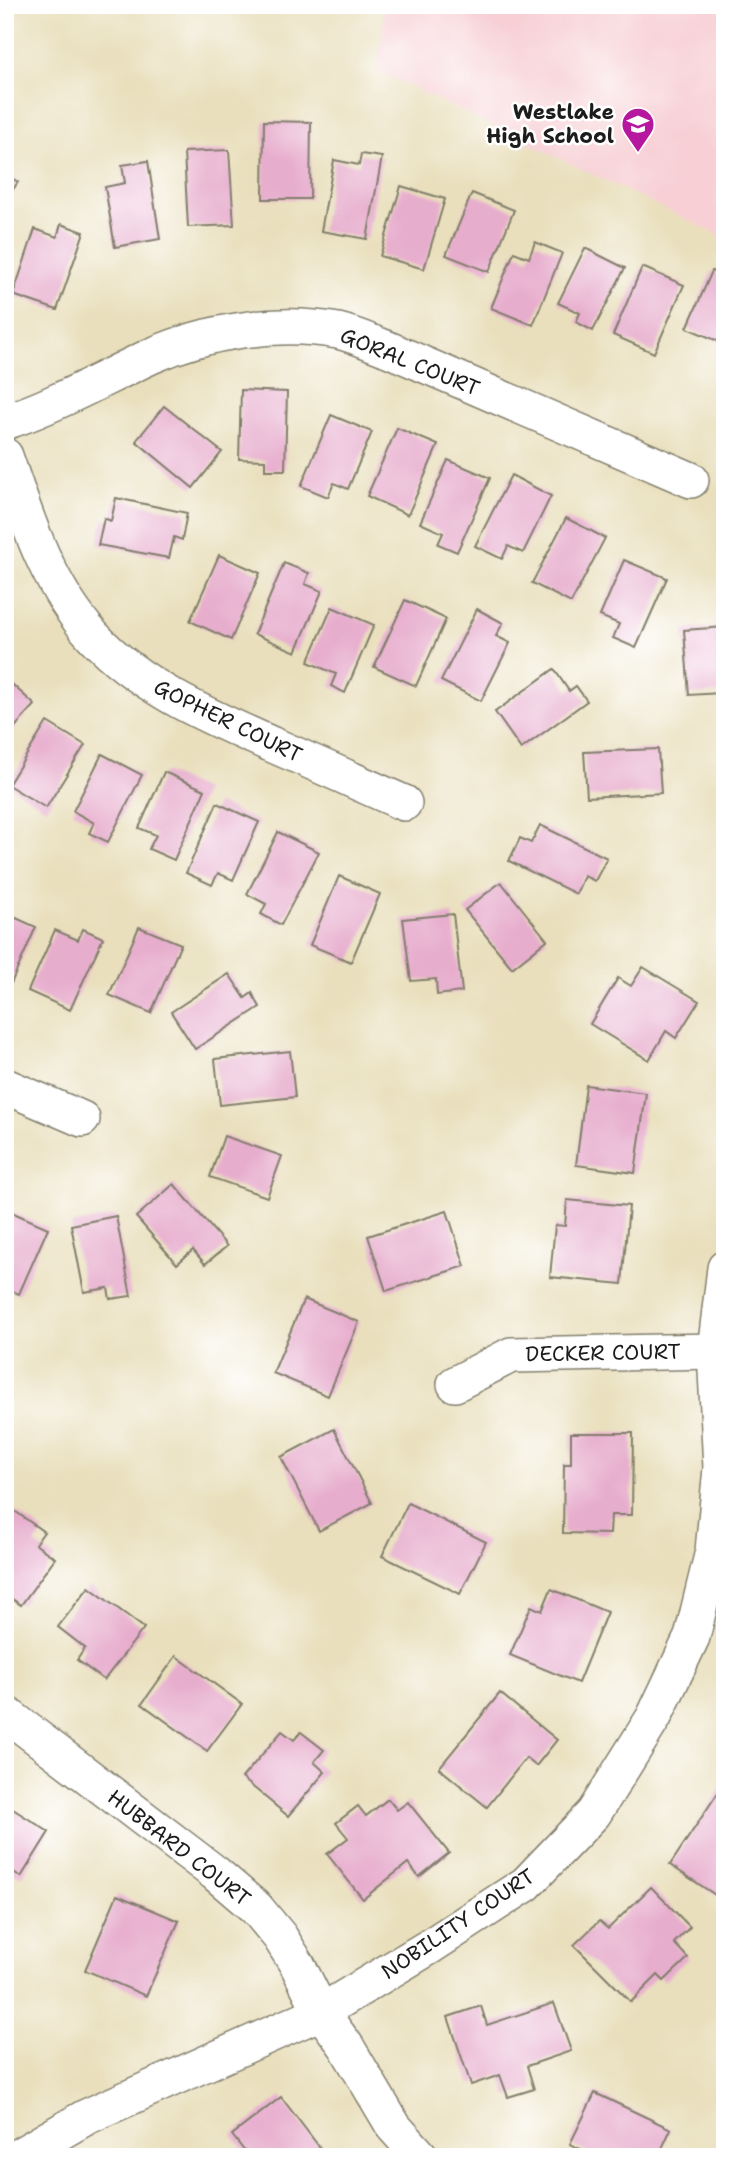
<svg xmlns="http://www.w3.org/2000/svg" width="730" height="2162" viewBox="0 0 730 2162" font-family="'Shantell Sans',sans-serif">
	<rect width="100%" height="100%" fill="#fff"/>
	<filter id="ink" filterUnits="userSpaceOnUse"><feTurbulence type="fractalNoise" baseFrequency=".0143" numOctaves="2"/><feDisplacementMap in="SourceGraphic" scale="14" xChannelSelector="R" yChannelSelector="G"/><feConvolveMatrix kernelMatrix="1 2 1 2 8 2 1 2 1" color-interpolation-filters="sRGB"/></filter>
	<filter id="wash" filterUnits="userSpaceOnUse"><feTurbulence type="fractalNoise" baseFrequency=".00686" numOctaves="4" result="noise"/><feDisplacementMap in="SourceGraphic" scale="28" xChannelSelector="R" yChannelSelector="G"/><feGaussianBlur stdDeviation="1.57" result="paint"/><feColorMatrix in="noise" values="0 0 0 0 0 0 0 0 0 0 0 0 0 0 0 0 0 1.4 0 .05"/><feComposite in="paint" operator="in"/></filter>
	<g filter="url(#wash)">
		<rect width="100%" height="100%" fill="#e9dfbc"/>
		<!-- built -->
		<polygon fill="#f7cfd4" points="385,5 725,5 725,238 378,71"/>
		<g id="blocks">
			<!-- building -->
			<g fill="#e7adcd">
				<polygon points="264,121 311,122 310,199 263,199"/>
				<polygon points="229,150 234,225 188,227 184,152"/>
				<polygon points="361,154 382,157 367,239 321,231 334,160 359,165"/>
				<polygon points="148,161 160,239 115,247 105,187 125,183 122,165"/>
				<polygon points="5,174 18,182 5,201"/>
				<polygon points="401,186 445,199 424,269 380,256"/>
				<polygon points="472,193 514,210 489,272 446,255"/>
				<polygon points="61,224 84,232 57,310 13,295 35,229 57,237"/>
				<polygon points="535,242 562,253 533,325 491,308 514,252 529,258"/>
				<polygon points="585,248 625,268 593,331 576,322 580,313 558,303"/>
				<polygon points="642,267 684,285 654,353 613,335"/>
				<polygon points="712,271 725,277 725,344 687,328"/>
				<polygon points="241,390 287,392 285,470 265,470 265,460 239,459"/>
				<polygon points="164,406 222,452 193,488 136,441"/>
				<polygon points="331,415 372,432 348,489 334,483 328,497 301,486"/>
				<polygon points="397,428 438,445 408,515 367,496"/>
				<polygon points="448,460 490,478 457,552 438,544 443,533 420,523"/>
				<polygon points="511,475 551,496 523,553 508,546 502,559 475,546"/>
				<polygon points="116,498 187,513 182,540 174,537 169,558 98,545 104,518 111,521"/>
				<polygon points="566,518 605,538 571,603 532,583"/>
				<polygon points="219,555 260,573 231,640 190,621"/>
				<polygon points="624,560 667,578 636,648 613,638 619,624 600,616"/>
				<polygon points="284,563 309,573 305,584 322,591 296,652 254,634"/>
				<polygon points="405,600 446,619 416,686 374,667"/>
				<polygon points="332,607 374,625 345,693 331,686 336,674 308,662"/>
				<polygon points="477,609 503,623 496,636 510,643 481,701 441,681"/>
				<polygon points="725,627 725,699 720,699 720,693 689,695 684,630"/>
				<polygon points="554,669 569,691 576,686 587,701 521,749 495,712"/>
				<polygon points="5,678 35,705 5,738"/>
				<polygon points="47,722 85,745 46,808 8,785"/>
				<polygon points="658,749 661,793 587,797 584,752"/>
				<polygon points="102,754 142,775 108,842 89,833 94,823 73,811"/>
				<polygon points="164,772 205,790 174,860 149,849 156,835 139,828"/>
				<polygon points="217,803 259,822 233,880 218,873 212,885 186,873"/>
				<polygon points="540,825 607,858 595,881 584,876 576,894 509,861 520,838 531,843"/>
				<polygon points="278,832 319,852 281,925 261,914 266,904 247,894"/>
				<polygon points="339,876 380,894 351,962 310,945"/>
				<polygon points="501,882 547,940 512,968 465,910"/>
				<polygon points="5,913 36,927 5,997"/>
				<polygon points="453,914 462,992 437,995 436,979 411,981 403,919"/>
				<polygon points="139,927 181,944 151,1013 109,995"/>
				<polygon points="83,929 103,938 70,1010 28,991 55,930 78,940"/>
				<polygon points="643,967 699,1001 676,1038 666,1031 649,1060 590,1024 618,978 631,986"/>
				<polygon points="229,974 245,998 252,993 260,1007 195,1049 171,1012"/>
				<polygon points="290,1051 295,1097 220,1105 215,1059"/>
				<polygon points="586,1085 646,1093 635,1173 576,1165"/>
				<polygon points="224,1136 282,1156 267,1197 210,1177"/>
				<polygon points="174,1184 227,1246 205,1264 193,1250 177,1264 136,1217"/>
				<polygon points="567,1200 629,1206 622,1284 550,1277 555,1225 565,1226"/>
				<polygon points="9,1211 48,1228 19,1294 5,1288 5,1220"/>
				<polygon points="447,1211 465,1266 386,1291 368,1236"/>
				<polygon points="116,1216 131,1296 110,1299 108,1288 84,1292 71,1225"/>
				<polygon points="304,1299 359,1322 328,1396 273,1373"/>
				<polygon points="334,1429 372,1503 319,1531 281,1457"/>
				<polygon points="571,1433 633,1433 632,1515 611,1515 610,1534 563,1533 564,1464 571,1464"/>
				<polygon points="408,1503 486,1542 460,1594 382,1556"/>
				<polygon points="5,1504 44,1532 35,1544 55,1558 21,1605 5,1594"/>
				<polygon points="89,1587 144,1628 104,1680 77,1660 85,1648 58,1627"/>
				<polygon points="551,1589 607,1612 578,1683 510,1655 531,1606 542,1611"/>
				<polygon points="176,1656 242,1704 207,1751 142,1704"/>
				<polygon points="500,1693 557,1740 536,1766 526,1758 487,1807 439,1768"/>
				<polygon points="282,1731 294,1740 301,1732 324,1750 314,1762 325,1772 288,1816 242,1778"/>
				<polygon points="725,1782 725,1890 720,1898 670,1865"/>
				<polygon points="388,1799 397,1810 408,1802 449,1853 419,1877 408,1863 363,1899 327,1854 348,1838 336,1823 358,1806 366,1816"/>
				<polygon points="5,1804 49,1832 21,1877 5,1866"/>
				<polygon points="651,1887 690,1927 674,1943 688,1958 664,1981 658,1975 631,2002 574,1945 599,1921 608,1929"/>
				<polygon points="117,1895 179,1921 146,1996 85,1970"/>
				<polygon points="554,2003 571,2051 527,2066 534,2089 508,2097 500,2075 471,2085 448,2017 481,2006 487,2025"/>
				<polygon points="595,2093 671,2129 658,2157 596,2157 570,2144"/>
				<polygon points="281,2097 327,2157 249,2157 232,2135"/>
			</g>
		</g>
	</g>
	<g filter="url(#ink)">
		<use href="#blocks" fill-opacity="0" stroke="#827e6c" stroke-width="2"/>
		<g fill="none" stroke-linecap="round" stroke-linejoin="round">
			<defs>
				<g id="minor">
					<path d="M5,422C56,405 102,379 151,356C207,331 277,320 338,331C355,335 372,343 388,349L691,480"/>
					<path d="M5,456C26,518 48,587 93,636C141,688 210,717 273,745C317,764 361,784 404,803"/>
					<polyline points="5,1086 82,1119"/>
					<polyline points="455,1384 511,1355 715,1351"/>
					<polyline points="5,1713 215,1873 256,1908 280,1937 298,1966 321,2012 346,2046 394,2127 421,2157"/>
					<polyline points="17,2157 86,2117 321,2012 429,1947 526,1884 594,1813 654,1717 692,1637 713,1551 721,1468 715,1351 725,1268"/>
				</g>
			</defs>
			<!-- minor casing -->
			<use href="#minor" stroke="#827e6c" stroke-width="38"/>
			<!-- minor -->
			<use href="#minor" stroke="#fff" stroke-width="35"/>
		</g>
	</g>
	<!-- icons -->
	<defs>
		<symbol id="school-pin" viewBox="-11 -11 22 30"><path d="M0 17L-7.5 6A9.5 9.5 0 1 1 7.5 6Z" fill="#b5179e" stroke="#fff"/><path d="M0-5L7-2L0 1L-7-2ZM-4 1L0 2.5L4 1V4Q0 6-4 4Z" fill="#fff"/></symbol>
	</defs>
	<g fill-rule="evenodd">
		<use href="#school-pin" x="619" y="105" width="38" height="52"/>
	</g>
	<g text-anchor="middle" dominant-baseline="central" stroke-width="5" stroke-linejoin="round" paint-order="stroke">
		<!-- poi labels -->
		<g font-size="21" font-weight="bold" fill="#1c1c1c" stroke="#fff" text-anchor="end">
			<text x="614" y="112">Westlake<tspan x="614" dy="24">High School</tspan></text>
		</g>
		<!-- street labels -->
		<g font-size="21" fill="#1c1c1c" stroke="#fff">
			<text transform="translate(410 362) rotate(22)">GORAL COURT</text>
			<text transform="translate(228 721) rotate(26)">GOPHER COURT</text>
			<text transform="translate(603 1353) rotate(-1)">DECKER COURT</text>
			<text transform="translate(179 1848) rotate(38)">HUBBARD COURT</text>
			<text transform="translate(458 1924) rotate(-34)">NOBILITY COURT</text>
		</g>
	</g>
	<!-- margin -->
	<rect width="730" height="2162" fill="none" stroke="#fff" stroke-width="28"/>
</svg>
